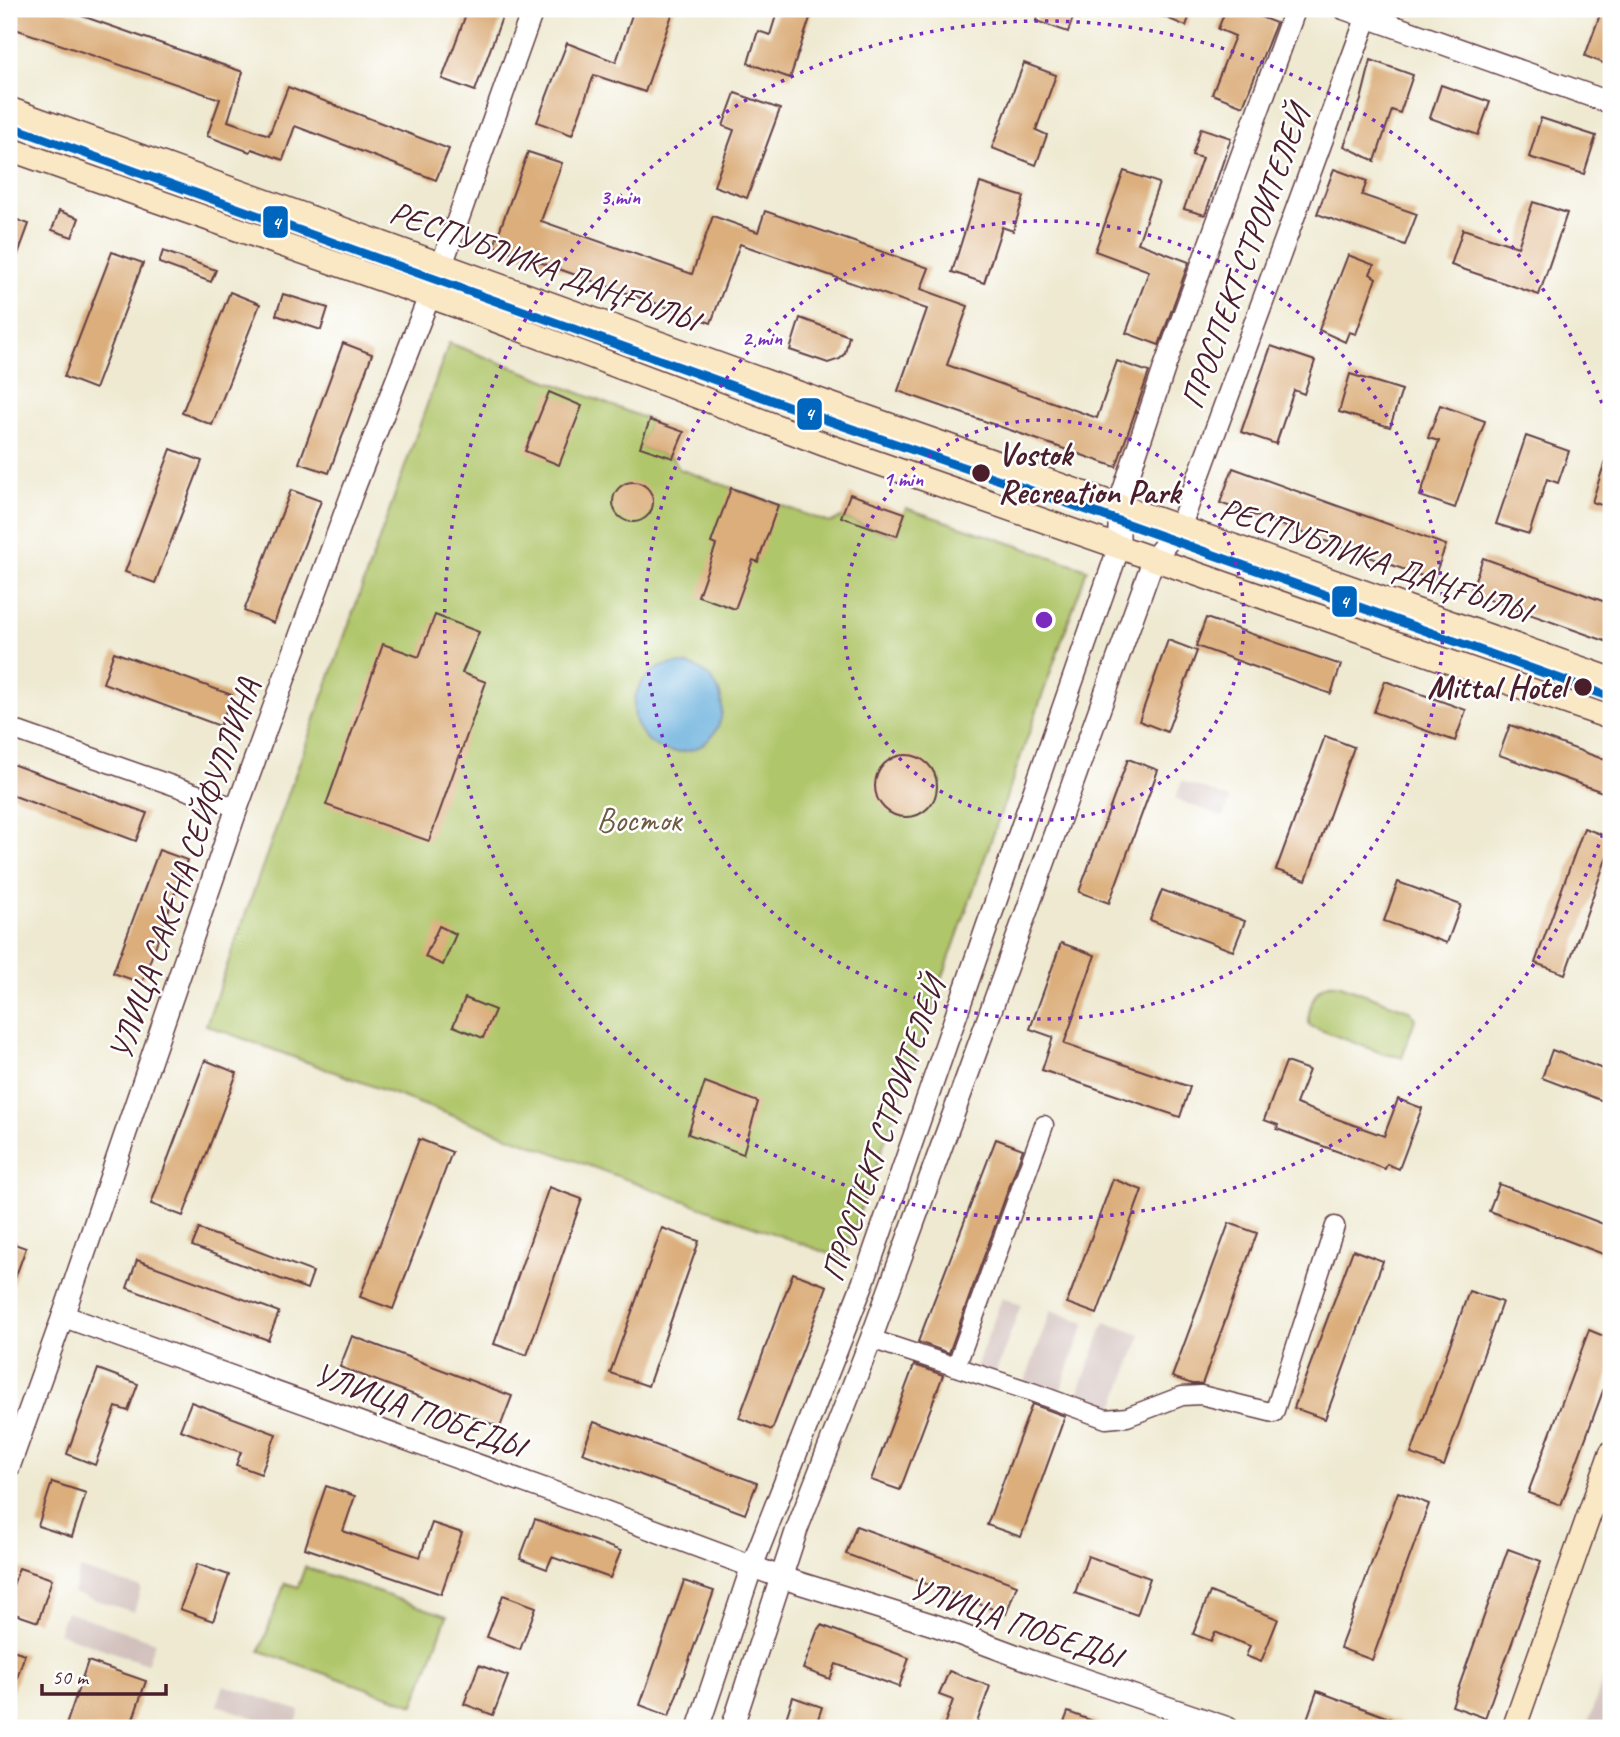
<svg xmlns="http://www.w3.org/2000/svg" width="1620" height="1737" viewBox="0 0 1620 1737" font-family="Caveat,sans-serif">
	<rect width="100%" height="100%" fill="#fff"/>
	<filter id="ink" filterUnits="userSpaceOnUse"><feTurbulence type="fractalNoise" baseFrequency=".0143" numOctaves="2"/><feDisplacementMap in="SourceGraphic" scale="14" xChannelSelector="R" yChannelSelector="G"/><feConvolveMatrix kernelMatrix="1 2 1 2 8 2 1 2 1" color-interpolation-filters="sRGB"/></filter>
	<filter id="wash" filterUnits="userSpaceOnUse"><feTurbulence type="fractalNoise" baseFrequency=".00686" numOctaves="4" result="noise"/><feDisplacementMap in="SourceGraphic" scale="28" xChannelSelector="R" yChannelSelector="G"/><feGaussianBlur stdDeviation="1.57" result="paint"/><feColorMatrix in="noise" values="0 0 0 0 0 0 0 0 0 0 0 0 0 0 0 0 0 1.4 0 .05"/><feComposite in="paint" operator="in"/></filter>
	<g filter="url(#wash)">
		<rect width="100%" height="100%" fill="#eee9d0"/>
		<!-- industrial -->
		<g fill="#d1c0bc">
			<polygon points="1182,781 1230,799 1223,817 1175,799"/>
			<polygon points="1002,1298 1021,1305 994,1377 975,1370"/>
			<polygon points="1051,1310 1085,1323 1059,1394 1025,1381"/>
			<polygon points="1105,1322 1141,1335 1110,1418 1074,1404"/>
			<polygon points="80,1569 141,1588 134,1612 73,1593"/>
			<polygon points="66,1611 155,1642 147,1664 58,1633"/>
			<polygon points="1611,1657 1611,1728 1586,1728"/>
			<polygon points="224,1685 300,1711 294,1728 284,1728 217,1705"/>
		</g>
		<!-- green -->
		<g fill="#b0c66a" stroke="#7d724a" stroke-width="2">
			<polygon points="449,343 650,420 641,447 673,458 679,469 830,523 841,517 896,536 906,508 1087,569 843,1259 206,1025"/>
			<path d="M1338,984L1411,1011L1415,1019L1402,1057L1384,1054L1310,1026C1306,1015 1313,990 1326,985C1330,983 1334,984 1338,984Z"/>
			<polygon points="305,1567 447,1616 414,1705 260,1651 285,1583 298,1587"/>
		</g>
		<!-- water -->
		<circle fill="#62acda" stroke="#566682" stroke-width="2" cx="678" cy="708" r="44"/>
		<g id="blocks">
			<!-- building -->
			<g fill="#dbae7b">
				<polygon points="19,9 62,9 243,72 228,121 269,135 288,87 449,149 436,180 295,126 283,160 252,149 250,152 207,136 220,99 12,28"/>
				<polygon points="468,9 505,9 475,91 442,79"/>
				<polygon points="634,9 674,9 645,92 594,75 572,135 537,122 567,43 616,62"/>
				<polygon points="778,9 813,9 790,78 748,63 758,31 770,35"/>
				<polygon points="1040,9 1076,9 1068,32 1036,21"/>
				<polygon points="1145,9 1192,9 1186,26"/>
				<polygon points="1226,9 1240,9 1276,23 1243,106 1212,94 1235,36 1218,29"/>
				<polygon points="1602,9 1611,9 1611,66 1585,56"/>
				<polygon points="1371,60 1413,75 1400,113 1392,110 1375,161 1344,146 1361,100"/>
				<polygon points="1024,63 1056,75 1036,130 1047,135 1036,165 992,148"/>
				<polygon points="1441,85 1490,102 1478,135 1430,118"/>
				<polygon points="735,93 780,109 747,198 714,186 734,130 723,126"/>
				<polygon points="1541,118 1596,136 1584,174 1529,157"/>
				<polygon points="1201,128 1231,138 1205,215 1184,209 1202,158 1192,155"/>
				<polygon points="528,152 562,163 541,221 692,274 713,216 758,232 765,211 929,268 921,289 968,306 947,365 1097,418 1117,361 1149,372 1116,467 898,391 927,309 740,244 711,323 494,246"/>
				<polygon points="1334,169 1367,181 1362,195 1417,214 1405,245 1317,214"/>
				<polygon points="1124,171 1159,183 1138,243 1189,262 1159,345 1126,333 1149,271 1095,251"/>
				<polygon points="980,183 1024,197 1013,231 1002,227 984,283 952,272"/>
				<polygon points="1533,202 1567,213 1539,295 1451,265 1463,229 1518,247"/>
				<polygon points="59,211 79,218 72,237 52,230"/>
				<polygon points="9,217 29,224 10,276 9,276"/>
				<polygon points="163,251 216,270 211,282 159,263"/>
				<polygon points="112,252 143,263 95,389 64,377"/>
				<polygon points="1348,255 1374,265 1370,274 1376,278 1356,334 1349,332 1345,342 1319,330"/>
				<polygon points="230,292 260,304 212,425 182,413"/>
				<polygon points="283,294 328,308 321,330 276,315"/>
				<polygon points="800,318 849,336 845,353 840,359 828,363 790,350"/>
				<polygon points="343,343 372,354 329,473 299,463"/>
				<polygon points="1271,346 1315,361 1304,394 1294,390 1276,444 1241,432"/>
				<polygon points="1350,374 1402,390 1390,427 1339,412"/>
				<polygon points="549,392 582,406 559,465 525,451"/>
				<polygon points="1440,405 1485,421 1455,508 1420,496 1439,441 1428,438"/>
				<polygon points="650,420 684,432 673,458 640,447"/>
				<polygon points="1526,436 1569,451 1558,483 1547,479 1529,534 1496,524"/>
				<polygon points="171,449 202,461 155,583 125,572"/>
				<polygon points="1608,452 1611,452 1611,508 1592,502"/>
				<polygon points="1233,468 1446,545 1433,580 1220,503"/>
				<circle cx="633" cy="502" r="20"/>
				<polygon points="731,488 778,505 758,562 753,560 735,609 698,596 716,545 711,543"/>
				<polygon points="291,490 321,501 274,623 244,611"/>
				<polygon points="850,494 905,513 897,536 841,517"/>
				<polygon points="1483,558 1611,604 1611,643 1470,593"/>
				<polygon points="435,615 479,632 462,673 486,682 429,841 326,805 383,644 419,657"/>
				<polygon points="1206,618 1341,665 1331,694 1196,646"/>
				<polygon points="1168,640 1197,651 1167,732 1139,721"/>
				<polygon points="114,652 232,695 220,726 103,683"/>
				<polygon points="1385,681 1466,710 1455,741 1374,712"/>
				<polygon points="1510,725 1611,762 1611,795 1499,755"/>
				<polygon points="1325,736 1354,747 1306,880 1276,870"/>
				<circle cx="906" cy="786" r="31"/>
				<polygon points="1128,759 1158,770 1109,903 1079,892"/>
				<polygon points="9,763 147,813 136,841 9,794"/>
				<polygon points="1584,828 1611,838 1611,845 1565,974 1535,963"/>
				<polygon points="159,850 187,860 142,983 113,973"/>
				<polygon points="1398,882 1461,905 1447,943 1384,921"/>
				<polygon points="1162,890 1245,921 1233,951 1150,920"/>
				<polygon points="439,926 456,934 443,965 425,957"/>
				<polygon points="1061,943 1095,955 1064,1044 1190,1087 1180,1117 1042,1070 1053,1037 1030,1029"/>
				<polygon points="465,998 495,1010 483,1038 453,1026"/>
				<polygon points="1552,1050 1611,1072 1611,1104 1542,1078"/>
				<polygon points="205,1060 237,1073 183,1216 151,1204"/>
				<polygon points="1286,1062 1309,1070 1296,1104 1384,1136 1398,1099 1422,1108 1399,1169 1387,1164 1385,1169 1277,1129 1278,1125 1264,1120"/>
				<polygon points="705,1082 758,1102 743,1154 688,1134"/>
				<polygon points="419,1139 452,1152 393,1309 360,1297"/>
				<polygon points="996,1139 1023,1149 949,1353 918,1342"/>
				<polygon points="1113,1179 1142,1190 1097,1314 1067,1303"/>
				<polygon points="1499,1184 1611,1227 1611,1257 1489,1211"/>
				<polygon points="549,1187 582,1199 527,1355 494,1344"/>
				<polygon points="1229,1223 1257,1233 1202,1384 1192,1384 1172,1377"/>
				<polygon points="662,1228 699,1241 648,1386 610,1373"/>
				<polygon points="199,1229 313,1272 307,1289 192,1246"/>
				<polygon points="9,1242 26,1248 10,1292 9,1292"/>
				<polygon points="1353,1250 1383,1261 1325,1419 1294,1408"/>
				<polygon points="137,1260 279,1312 268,1340 127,1288"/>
				<polygon points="793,1273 827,1286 772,1430 739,1418"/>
				<polygon points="1469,1291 1502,1302 1444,1466 1411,1454"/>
				<polygon points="1589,1330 1611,1339 1611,1369 1561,1505 1528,1493"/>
				<polygon points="352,1336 512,1396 500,1427 340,1367"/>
				<polygon points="914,1365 943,1375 900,1490 871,1480"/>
				<polygon points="98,1369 138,1384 128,1411 116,1407 95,1465 67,1454"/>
				<polygon points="191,1402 276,1434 261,1474 236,1465 241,1452 180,1430"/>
				<polygon points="1032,1404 1065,1416 1021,1537 987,1525"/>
				<polygon points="594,1422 757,1483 745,1514 582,1453"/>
				<polygon points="52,1482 86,1493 72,1537 38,1526"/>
				<polygon points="326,1486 355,1496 343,1531 420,1557 432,1523 462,1533 441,1594 305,1548"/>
				<polygon points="1398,1492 1429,1504 1372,1660 1340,1648"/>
				<polygon points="535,1519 621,1551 610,1578 552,1557 547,1569 520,1559"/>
				<polygon points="856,1526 1017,1585 1006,1614 846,1554"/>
				<polygon points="1508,1549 1541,1561 1485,1718 1452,1706"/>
				<polygon points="1088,1556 1150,1578 1137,1615 1075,1593"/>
				<polygon points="197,1564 229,1575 213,1621 180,1609"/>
				<polygon points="19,1568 52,1579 38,1622 9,1612 9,1597"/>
				<polygon points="684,1581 714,1591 669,1716 640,1705"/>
				<polygon points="1210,1592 1278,1619 1261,1662 1246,1656 1250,1646 1215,1632 1211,1641 1193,1634"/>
				<polygon points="503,1595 536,1607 520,1650 487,1637"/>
				<polygon points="821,1625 909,1658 899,1687 836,1664 830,1679 803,1669 818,1629"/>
				<polygon points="9,1649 25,1654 11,1696 9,1696"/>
				<polygon points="88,1661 146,1681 130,1728 65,1728"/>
				<polygon points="479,1665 508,1676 493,1715 464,1704"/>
				<polygon points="949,1671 990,1686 975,1728 943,1728 953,1700 939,1695"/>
				<polygon points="1317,1691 1413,1727 1413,1728 1323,1728 1306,1722"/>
				<polygon points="793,1697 822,1707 815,1728 783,1728"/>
				<polygon points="1068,1712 1109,1727 1108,1728 1062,1728"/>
			</g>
		</g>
	</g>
	<g filter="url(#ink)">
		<use href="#blocks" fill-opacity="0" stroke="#633d44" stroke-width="2"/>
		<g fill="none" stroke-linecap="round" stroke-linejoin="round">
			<defs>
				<g id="minor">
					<polyline points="9,728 237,808"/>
					<polyline points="871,1339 1032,1392 1106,1419 1127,1417 1182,1396 1201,1395 1274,1413 1335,1226"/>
					<polyline points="960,1356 1044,1125"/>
				</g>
				<g id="tertiary">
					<polyline points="1345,9 1611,103"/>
					<polyline points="63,1316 547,1490 780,1577 937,1626 1031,1661 1228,1728"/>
					<polyline points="9,1467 63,1316 237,808 353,491 442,264 533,9"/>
					<polyline points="698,1728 752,1566 863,1283 1119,547 1119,504 1165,366 1295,9"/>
					<polyline points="732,1728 797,1529 871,1339 960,1096 1154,558 1180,527 1370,9"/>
				</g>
				<g id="secondary">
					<polyline points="9,109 770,383 1611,679"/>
					<polyline points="9,149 471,311 826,445 1611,718"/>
					<polyline points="1514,1728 1611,1453"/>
				</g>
			</defs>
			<!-- minor casing -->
			<use href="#minor" stroke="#633d44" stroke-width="21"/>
			<!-- tertiary casing -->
			<use href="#tertiary" stroke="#633d44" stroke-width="24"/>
			<!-- secondary casing -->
			<use href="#secondary" stroke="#633d44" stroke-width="26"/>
			<!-- minor -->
			<use href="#minor" stroke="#fff" stroke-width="18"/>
			<!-- tertiary -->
			<use href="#tertiary" stroke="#fff" stroke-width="21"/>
			<!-- secondary -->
			<use href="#secondary" stroke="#fae7c3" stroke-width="23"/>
			<defs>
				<polyline id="tram-1" points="9,126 835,423 1119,521 1611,697"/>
			</defs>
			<!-- tram-1 casing -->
			<use href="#tram-1" stroke="#fff" stroke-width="14"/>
			<!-- tram-1 -->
			<use href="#tram-1" stroke="#0065bd" stroke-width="9"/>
		</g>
	</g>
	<!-- distance rings -->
	<g fill="none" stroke="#7b2cbf" stroke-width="3.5" stroke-dasharray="3.5 7">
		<circle cx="1044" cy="620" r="200"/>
		<circle cx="1044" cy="620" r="399"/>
		<path d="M1610 815A599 599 0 1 1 1610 425"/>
	</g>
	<!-- markers -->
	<g fill="#4a1f2b" stroke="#fff" stroke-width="2.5">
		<circle cx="981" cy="473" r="10"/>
		<circle cx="1583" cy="687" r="10"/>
	</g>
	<g text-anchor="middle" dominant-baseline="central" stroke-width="5" stroke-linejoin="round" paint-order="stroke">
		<!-- street labels -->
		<g font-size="33" fill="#4a1f2b" stroke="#fff">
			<text transform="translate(1245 257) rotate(-70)">ПРОСПЕКТ СТРОИТЕЛЕЙ</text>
			<text transform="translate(544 266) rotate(20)">РЕСПУБЛИКА ДАҢҒЫЛЫ</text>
			<text transform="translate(1375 560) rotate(19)">РЕСПУБЛИКА ДАҢҒЫЛЫ</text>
			<text transform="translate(184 869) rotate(-71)">УЛИЦА САКЕНА СЕЙФУЛЛИНА</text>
			<text transform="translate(883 1129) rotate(-71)">ПРОСПЕКТ СТРОИТЕЛЕЙ</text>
			<text transform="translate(419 1410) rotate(20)">УЛИЦА ПОБЕДЫ</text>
			<text transform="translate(1015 1622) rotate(19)">УЛИЦА ПОБЕДЫ</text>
		</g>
		<!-- stop labels -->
		<g font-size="33" font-weight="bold" fill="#4a1f2b" stroke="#fff" text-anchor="start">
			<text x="998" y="454">Vostok<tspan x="998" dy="38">Recreation Park</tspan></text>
			<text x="1566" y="687" text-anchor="end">Mittal Hotel</text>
		</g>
		<!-- park labels -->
		<g font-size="33" fill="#6e5941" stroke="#fff">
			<text x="639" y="820">Восток</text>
		</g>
	</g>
	<circle cx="1044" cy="620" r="10" fill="#7b2cbf" stroke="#fff" stroke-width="3.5"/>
	<g font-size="21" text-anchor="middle" font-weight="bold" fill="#7b2cbf" stroke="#fff" stroke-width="5" stroke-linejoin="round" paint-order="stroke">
		<text x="620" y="204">3 min</text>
		<text x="762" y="345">2 min</text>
		<text x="903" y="486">1 min</text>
	</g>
	<g stroke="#fff" stroke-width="2.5">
		<rect x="262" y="205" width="27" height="34" rx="7" fill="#0065bd"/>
		<rect x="796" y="397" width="27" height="34" rx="7" fill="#0065bd"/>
		<rect x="1331" y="585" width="27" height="33" rx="7" fill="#0065bd"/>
	</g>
	<g font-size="19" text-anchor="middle" font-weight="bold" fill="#fff">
		<text x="276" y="229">4</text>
		<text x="809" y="420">4</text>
		<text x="1344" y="608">4</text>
	</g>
	<!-- margin -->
	<rect width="1620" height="1737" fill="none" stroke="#fff" stroke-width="35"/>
	<!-- scale -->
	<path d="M42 1684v10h124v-10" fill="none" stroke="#4a1f2b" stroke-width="3.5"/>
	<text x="52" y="1684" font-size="21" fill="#4a1f2b" stroke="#ffffff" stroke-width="5" paint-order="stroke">50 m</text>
</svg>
